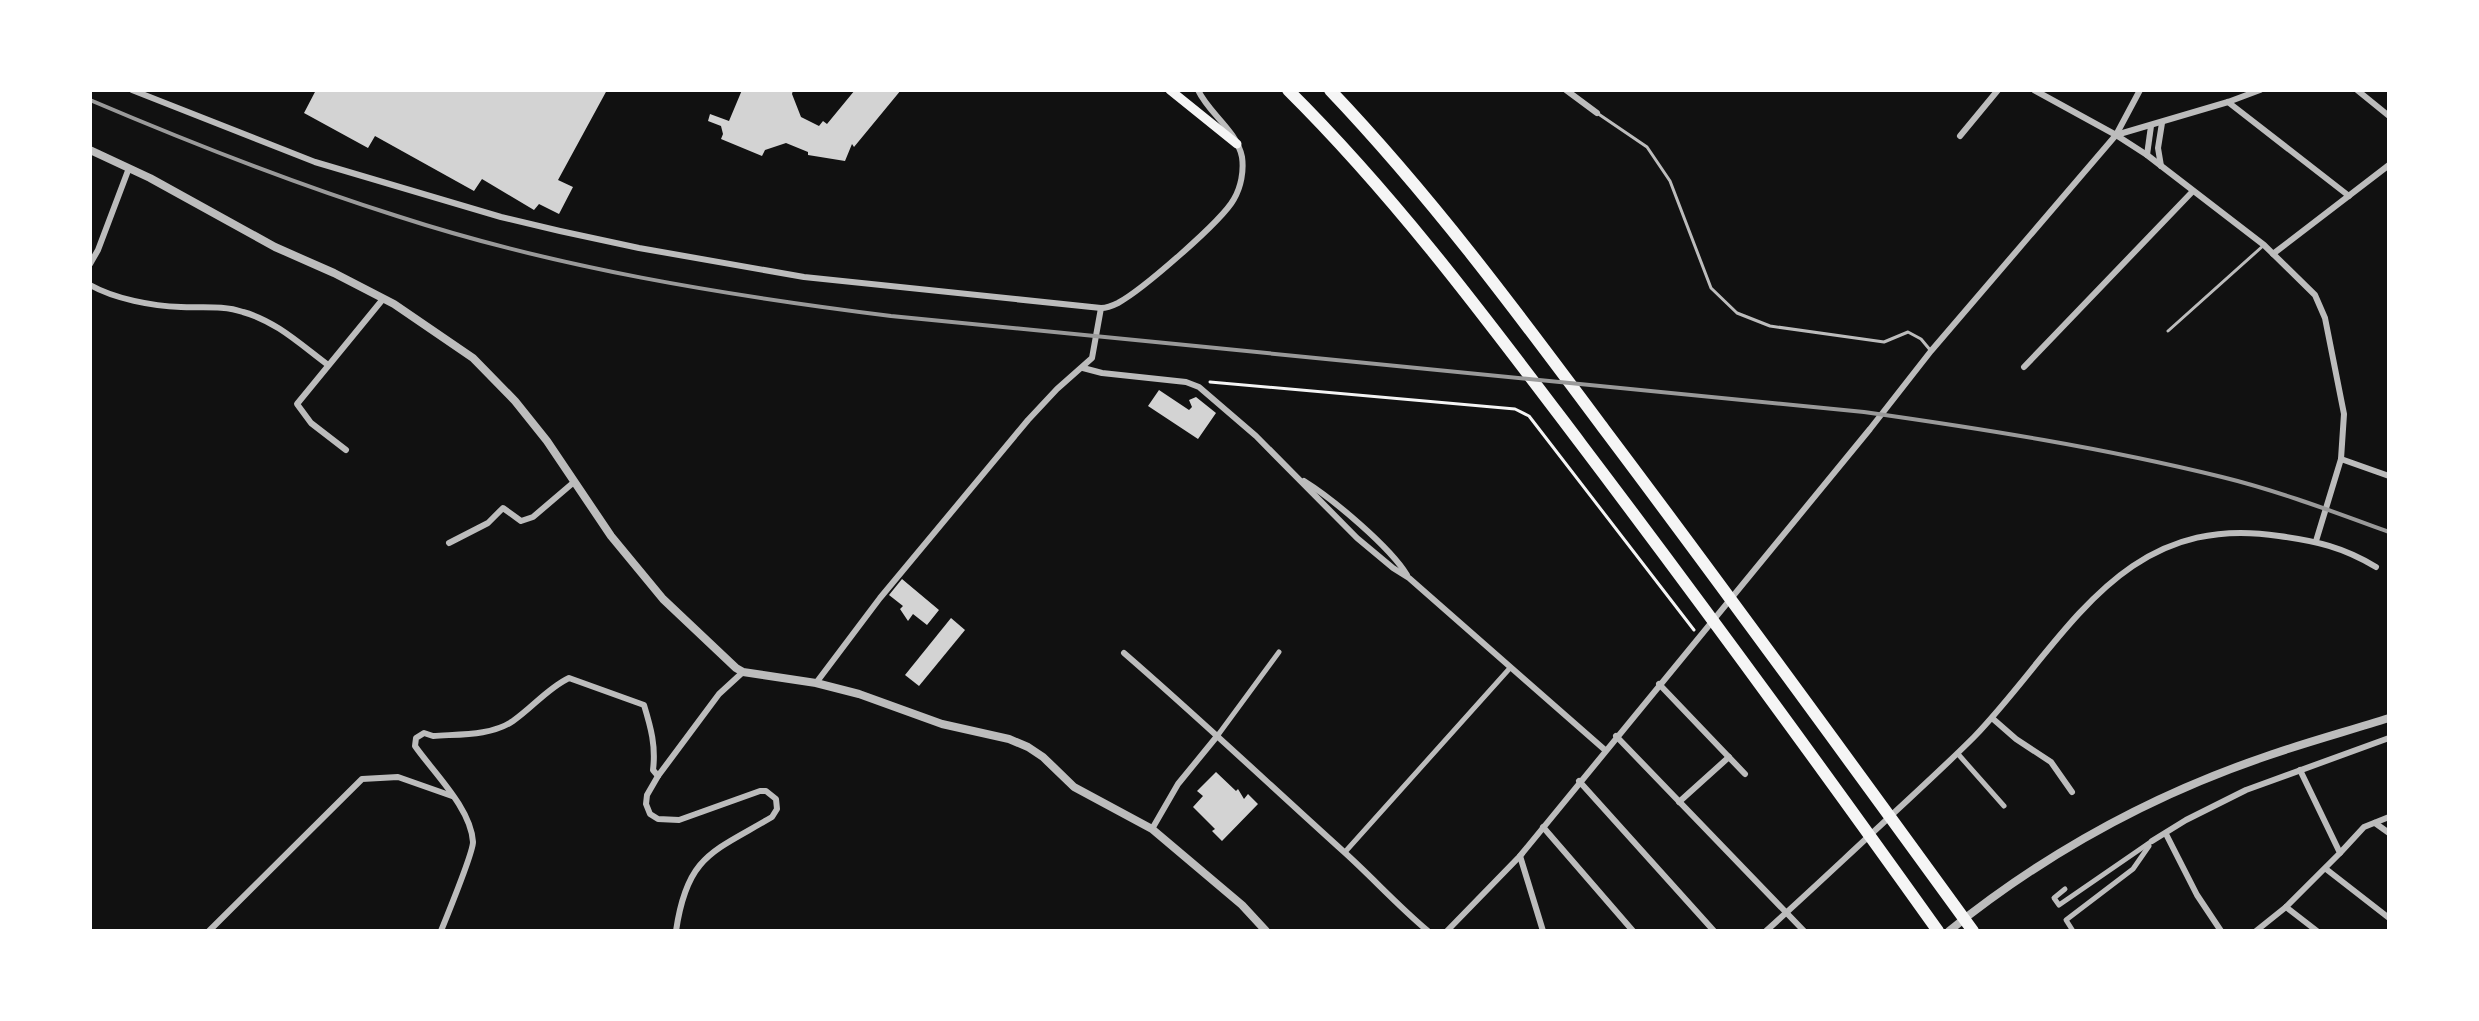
<svg xmlns="http://www.w3.org/2000/svg" width="2479" height="1021" viewBox="0 0 2479 1021" font-family="Bitter,serif">
	<rect width="100%" height="100%" fill="#111"/>
	<!-- building -->
	<g fill="#d3d3d3">
		<polygon points="316,90 607,90 558,180 573,187 559,214 539,204 534,210 482,179 474,191 375,136 368,148 304,113"/>
		<polygon points="742,90 793,90 792,94 801,117 819,126 823,121 827,124 855,90 901,90 854,147 852,144 845,161 808,155 808,152 786,143 765,150 762,156 721,139 723,134 721,126 708,121 710,114 729,121"/>
		<polygon points="1159,390 1189,410 1192,407 1189,400 1196,397 1216,413 1198,439 1148,406"/>
		<polygon points="902,579 939,610 927,625 913,614 908,621 900,609 903,606 889,595"/>
		<polygon points="951,618 965,630 919,686 905,675"/>
		<polygon points="1216,772 1236,791 1238,789 1244,799 1248,794 1258,804 1222,841 1212,831 1215,829 1193,807 1203,796 1197,791"/>
	</g>
	<g fill="none" stroke-linecap="round" stroke-linejoin="round">
		<!-- path -->
		<polyline stroke="#f5f5f5" stroke-width="3" points="1210,382 1515,409 1529,416 1694,630"/>
		<!-- service -->
		<g stroke="#bcbcbc" stroke-width="3">
			<polyline points="1597,113 1647,147 1670,181 1711,288 1737,313 1770,326 1884,342 1908,332 1921,339 1931,351"/>
			<polyline points="2168,331 2264,245"/>
		</g>
		<!-- pedestrian -->
		<g stroke="#bcbcbc" stroke-width="5">
			<polyline points="1218,735 1279,652"/>
			<polyline points="1958,754 2004,806"/>
			<polyline points="1345,852 1510,668"/>
			<polyline points="2065,889 2054,898 2059,905 2152,841"/>
			<polyline points="2073,931 2066,920 2133,869 2149,846"/>
		</g>
		<!-- minor -->
		<g stroke="#bcbcbc" stroke-width="6">
			<path d="M132,90L315,162L501,217L560,231L639,248L804,277L1101,308C1107,308 1112,306 1118,303C1142,290 1222,221 1234,199C1241,187 1244,171 1242,157C1236,129 1209,114 1198,90"/>
			<polyline points="1566,90 1597,113"/>
			<polyline points="2034,90 2116,135 2147,155 2264,245 2315,295 2325,318 2344,414 2341,459 2316,541"/>
			<polyline points="2357,90 2389,116"/>
			<polyline points="2228,102 2349,196"/>
			<polyline points="2116,135 2228,102 2260,90"/>
			<polyline points="1960,136 1998,90"/>
			<polyline points="2147,155 2151,126"/>
			<polyline points="2161,166 2158,148 2162,123"/>
			<polyline points="2273,254 2389,165"/>
			<polyline points="90,264 98,250 129,168"/>
			<path d="M90,285C115,299 152,306 181,307C202,308 223,305 243,312C276,321 301,345 328,365"/>
			<polyline points="2024,367 2193,191"/>
			<polyline points="1083,368 1102,373 1186,382 1199,387 1256,436 1357,538 1393,568 1409,578 1605,750"/>
			<polyline points="346,450 311,423 297,404 383,299"/>
			<polyline points="2341,459 2389,476"/>
			<path d="M1304,481C1333,499 1390,547 1407,575"/>
			<polyline points="449,543 488,523 503,508 521,521 533,517 574,482"/>
			<path d="M1124,653C1199,718 1270,785 1343,851C1372,877 1398,906 1428,931"/>
			<polyline points="816,683 880,598 1028,420 1057,389 1092,358 1101,308"/>
			<polyline points="1659,684 1745,774"/>
			<polyline points="1992,718 2016,739 2051,762 2072,792"/>
			<polyline points="1616,736 1804,931"/>
			<polyline points="1579,781 1714,931"/>
			<polyline points="1679,802 1729,757"/>
			<polyline points="2375,823 2389,833"/>
			<polyline points="1543,827 1633,931"/>
			<polyline points="1152,829 1178,784 1218,735"/>
			<polyline points="2166,834 2197,895 2221,931"/>
			<polyline points="2152,841 2186,820 2246,790 2389,738"/>
			<polyline points="2340,853 2364,827 2389,817"/>
			<polyline points="1520,856 1543,931"/>
			<polyline points="2326,869 2389,918"/>
			<polyline points="2286,907 2317,931"/>
			<polyline points="209,931 362,779 398,777 452,796"/>
			<path d="M441,931C447,916 473,853 473,842C471,808 433,772 415,746L416,738L424,733L433,736C459,734 491,736 513,721C533,707 548,688 569,678L644,705C651,728 656,746 653,770L658,776"/>
			<path d="M676,931C687,855 713,852 772,817L777,809L776,799L766,791H760L679,820L658,819L650,814L646,804L647,795L658,776L719,694L743,672"/>
			<polyline points="1447,931 1520,856 1870,429 1931,351 2116,135 2140,90"/>
			<path d="M1766,931C1805,896 1843,860 1882,824C1913,795 1944,767 1974,737C2066,641 2120,511 2279,536C2316,541 2343,547 2376,567"/>
			<polyline points="2256,931 2286,907 2340,853 2300,770"/>
		</g>
		<!-- tertiary -->
		<g stroke="#bcbcbc" stroke-width="8">
			<polyline points="90,150 150,178 275,247 334,273 394,304 473,358 515,401 547,441 611,536 663,599 736,668 743,672 816,683 859,694 942,724 1009,739 1028,747 1043,757 1074,787 1152,829 1242,905 1266,931"/>
			<path d="M1949,931C2043,855 2152,795 2267,756C2307,742 2348,731 2389,718"/>
		</g>
		<!-- secondary -->
		<polyline stroke="#f5f5f5" stroke-width="9" points="1170,90 1237,144"/>
		<!-- motorway -->
		<g stroke="#f5f5f5" stroke-width="12">
			<path d="M1288,90C1397,198 1488,321 1581,444C1702,604 1821,767 1938,931"/>
			<path d="M1330,90C1431,196 1517,312 1604,429C1729,595 1851,763 1973,931"/>
		</g>
		<!-- rail -->
		<path stroke="#9a9a9a" stroke-width="4" d="M90,100C191,143 292,183 397,216C557,268 724,295 891,316L1864,412C1984,429 2104,448 2222,477C2279,491 2334,512 2389,532"/>
	</g>
	<!-- border -->
	<rect width="2479" height="1021" fill="none" stroke="#ffffff" stroke-width="184"/>
</svg>
